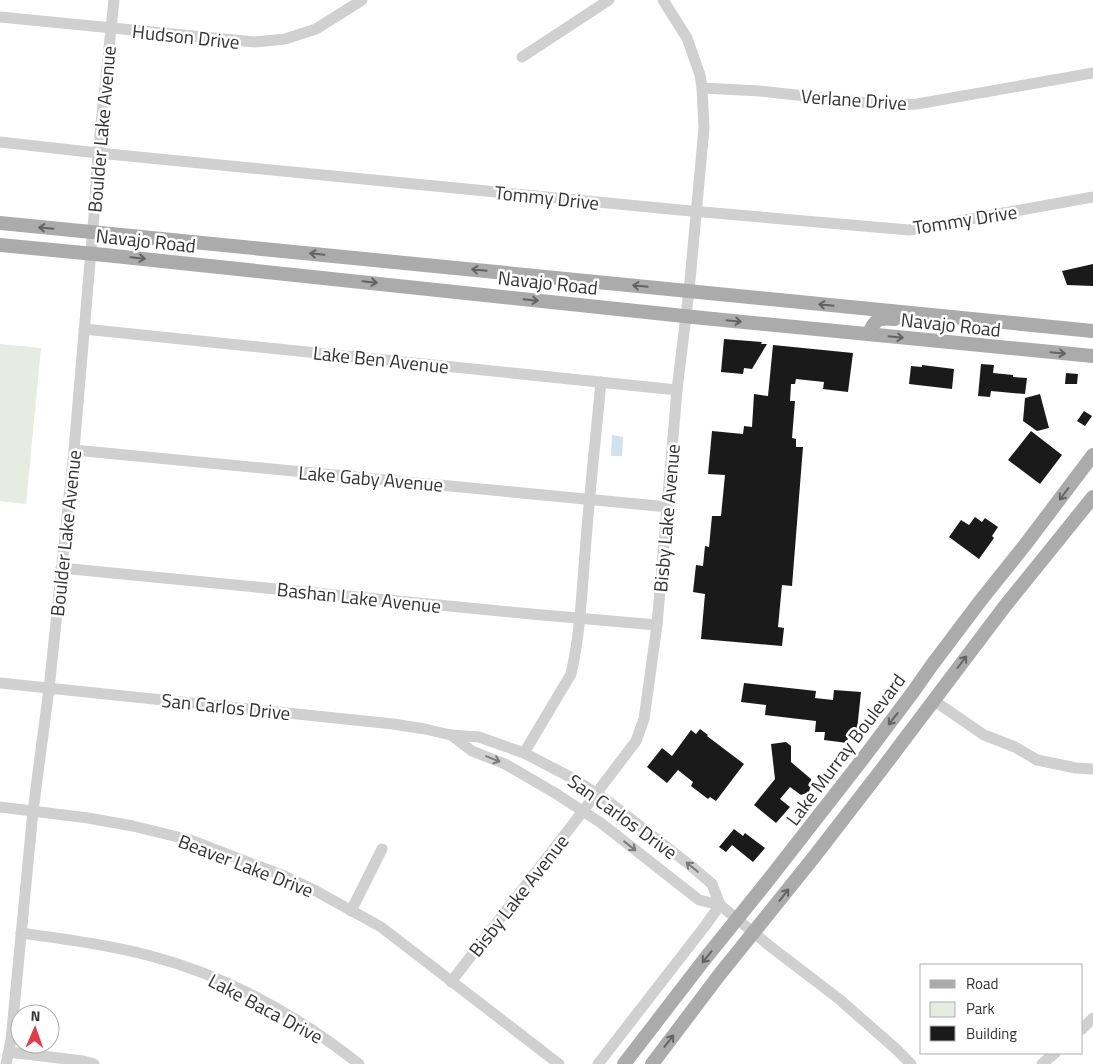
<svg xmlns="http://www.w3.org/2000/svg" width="1093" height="1064" viewBox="0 0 1093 1064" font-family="'Titillium Web',sans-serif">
	<rect width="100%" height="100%" fill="#fff"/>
	<!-- green -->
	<polygon fill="#e6ecdf" points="0,344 41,348 26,504 0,501"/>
	<!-- water -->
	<polygon fill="#cfe2ee" points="612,435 623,437 622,456 611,456"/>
	<!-- building -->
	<g fill="#1a1a1a">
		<polygon points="1093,264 1093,286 1067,285 1062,271"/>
		<polygon points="724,339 762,342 761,344 767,344 752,369 744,368 743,374 721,372"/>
		<polygon points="773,345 853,353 848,392 823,389 824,382 796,379 795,384 791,384 790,401 795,401 792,438 796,439 796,447 803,447 792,586 782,585 778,627 784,628 782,646 701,639 705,594 693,592 696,565 703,566 705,546 709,547 712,516 721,516 725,475 708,474 712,431 743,434 744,426 752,427 754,394 768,396"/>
		<polygon points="981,364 994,365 993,373 1013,375 1013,377 1027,378 1025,394 991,391 990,397 978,396"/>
		<polygon points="922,365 954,369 952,389 909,384 911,366 922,367"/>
		<polygon points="1066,373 1078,374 1077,384 1065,384"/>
		<polygon points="1040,394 1049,428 1037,431 1023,421 1025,398"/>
		<polygon points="1084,411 1092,416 1085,426 1077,421"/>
		<polygon points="1031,431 1062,455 1040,484 1008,460"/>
		<polygon points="975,517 982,522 985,518 998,527 992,536 994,538 979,559 949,537 961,520 969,525"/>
		<polygon points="744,683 816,691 815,698 833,700 834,690 861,692 857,730 849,730 847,743 824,740 825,732 815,732 816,721 765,715 766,705 741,702"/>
		<polygon points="700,729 708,735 707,736 744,764 716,801 710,797 708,799 691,786 693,782 678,770 667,783 647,767 662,748 672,756 691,730 696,734"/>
		<polygon points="786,742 791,746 791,762 811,779 811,781 818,785 810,788 809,792 801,795 790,787 780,799 790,807 776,823 754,805 775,779 771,744"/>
		<polygon points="734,829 743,836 745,833 765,848 753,862 732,845 726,852 719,847"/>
	</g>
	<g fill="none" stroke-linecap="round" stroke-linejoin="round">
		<!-- minor -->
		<g stroke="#d0d0d0" stroke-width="11">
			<polyline points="0,17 255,42 285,39 316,29 362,0"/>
			<polyline points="522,57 609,0"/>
			<polyline points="702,88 760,91 887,105 917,104 1093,73"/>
			<polyline points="0,142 98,153 680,210 909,230 1093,197"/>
			<polyline points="84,329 677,390"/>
			<polyline points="74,450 668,507"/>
			<polyline points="61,568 531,614 657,625"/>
			<polyline points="0,683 393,724 425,729 451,735 479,737 524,753 572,778 608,801 691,866 712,884 720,905"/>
			<polyline points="933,700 984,735 1015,747 1037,760 1076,768 1093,769"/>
			<polyline points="451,735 472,751 505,764 555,793 601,823 699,900 720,905 771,947 839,999 896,1049 911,1064"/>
			<path d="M524,753L571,674C581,631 582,585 586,541C590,488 596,435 601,382"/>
			<polyline points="0,807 88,818 133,826 190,840 284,876 316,891 381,927 559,1064"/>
			<polyline points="351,911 382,849"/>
			<path d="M21,933C64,939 109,945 151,956C227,976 298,1016 359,1064"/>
			<polyline points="451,982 583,811 636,741 644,719 657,625 677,390 689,291 704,128 702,88 700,75 687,38 663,0"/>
			<polyline points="1082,1029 1093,1018"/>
			<polyline points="9,1052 83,1061 94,1064"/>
			<polyline points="6,1064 11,1040 33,811 49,689 74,450 94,215 98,153 114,0"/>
			<polyline points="598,1064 705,926 720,905"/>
			<polyline points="1042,1064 1055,1053"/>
		</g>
		<!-- major -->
		<g stroke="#ababab" stroke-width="14">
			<polyline points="0,223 1093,331"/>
			<polyline points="0,245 105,255 703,318 1093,356"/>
			<path d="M869,334C874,319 880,317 895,319"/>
			<polyline points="624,1064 704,960 766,883 865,756 913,692 932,665 981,600 1025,545 1093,455"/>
			<polyline points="652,1064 720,974 814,857 882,769 1005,606 1093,497"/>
		</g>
	</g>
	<!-- one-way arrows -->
	<defs><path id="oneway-shaft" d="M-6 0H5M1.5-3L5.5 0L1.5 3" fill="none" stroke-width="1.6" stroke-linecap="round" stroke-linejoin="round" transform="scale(1.25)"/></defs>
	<g stroke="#636363">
		<use href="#oneway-shaft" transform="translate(46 228) rotate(-175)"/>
		<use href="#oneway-shaft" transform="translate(317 254) rotate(-174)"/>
		<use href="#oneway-shaft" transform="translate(138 258) rotate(6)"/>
		<use href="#oneway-shaft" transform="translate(479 270) rotate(-174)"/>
		<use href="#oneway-shaft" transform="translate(370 282) rotate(6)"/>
		<use href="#oneway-shaft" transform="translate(640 286) rotate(-174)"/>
		<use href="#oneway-shaft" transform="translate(531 300) rotate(6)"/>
		<use href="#oneway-shaft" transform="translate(826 305) rotate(-174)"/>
		<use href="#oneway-shaft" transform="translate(734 321) rotate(6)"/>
		<use href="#oneway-shaft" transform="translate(896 337) rotate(6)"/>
		<use href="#oneway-shaft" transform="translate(1058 353) rotate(5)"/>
		<use href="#oneway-shaft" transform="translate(1064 494) rotate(127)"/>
		<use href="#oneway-shaft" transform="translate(962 662) rotate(-53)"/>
		<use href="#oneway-shaft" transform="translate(893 719) rotate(128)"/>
		<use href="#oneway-shaft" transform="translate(784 895) rotate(-52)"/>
		<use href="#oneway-shaft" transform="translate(707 957) rotate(129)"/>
		<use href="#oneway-shaft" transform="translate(669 1041) rotate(-52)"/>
	</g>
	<g stroke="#7a7a7a">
		<use href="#oneway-shaft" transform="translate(493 759) rotate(22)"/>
		<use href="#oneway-shaft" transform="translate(630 846) rotate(38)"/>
		<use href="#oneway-shaft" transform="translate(692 867) rotate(-140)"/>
	</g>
	<g text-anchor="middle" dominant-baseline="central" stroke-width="5" stroke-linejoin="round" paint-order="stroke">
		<!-- street labels -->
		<g font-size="19" fill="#333" stroke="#fff">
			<text transform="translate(186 36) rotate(6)">Hudson Drive</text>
			<text transform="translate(854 99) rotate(4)">Verlane Drive</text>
			<text transform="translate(101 129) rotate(-85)">Boulder Lake Avenue</text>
			<text transform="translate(547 197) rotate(6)">Tommy Drive</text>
			<text transform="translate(965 219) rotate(-9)">Tommy Drive</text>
			<text transform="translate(146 240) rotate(6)">Navajo Road</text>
			<text transform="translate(548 282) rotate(6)">Navajo Road</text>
			<text transform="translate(951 324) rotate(6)">Navajo Road</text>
			<text transform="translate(381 359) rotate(6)">Lake Ben Avenue</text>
			<text transform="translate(371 478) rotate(5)">Lake Gaby Avenue</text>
			<text transform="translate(666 518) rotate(-85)">Bisby Lake Avenue</text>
			<text transform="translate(65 533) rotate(-84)">Boulder Lake Avenue</text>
			<text transform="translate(359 597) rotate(6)">Bashan Lake Avenue</text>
			<text transform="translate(226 706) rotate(6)">San Carlos Drive</text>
			<text transform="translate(845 749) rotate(-53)">Lake Murray Boulevard</text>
			<text transform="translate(623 816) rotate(36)">San Carlos Drive</text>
			<text transform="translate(246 865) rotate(21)">Beaver Lake Drive</text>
			<text transform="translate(518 895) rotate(-52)">Bisby Lake Avenue</text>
			<text transform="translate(266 1008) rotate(28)">Lake Baca Drive</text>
		</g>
	</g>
	<!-- legend -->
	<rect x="920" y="964" width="162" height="90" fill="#ffffff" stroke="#adadad"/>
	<rect x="930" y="980" width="25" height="8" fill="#ababab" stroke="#adadad"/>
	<text x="966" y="989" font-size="15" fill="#333333">Road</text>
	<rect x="930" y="1002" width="25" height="15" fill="#e6ecdf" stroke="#adadad"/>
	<text x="966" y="1014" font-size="15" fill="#333333">Park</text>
	<rect x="930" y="1026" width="25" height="15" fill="#1a1a1a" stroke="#adadad"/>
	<text x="966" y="1039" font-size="15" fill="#333333">Building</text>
	<!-- north arrow -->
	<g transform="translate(35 1029) rotate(2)"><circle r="24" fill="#ffffff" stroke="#adadad"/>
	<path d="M0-4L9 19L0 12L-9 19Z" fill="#e63946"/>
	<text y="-8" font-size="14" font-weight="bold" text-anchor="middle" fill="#333333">N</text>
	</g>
</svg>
